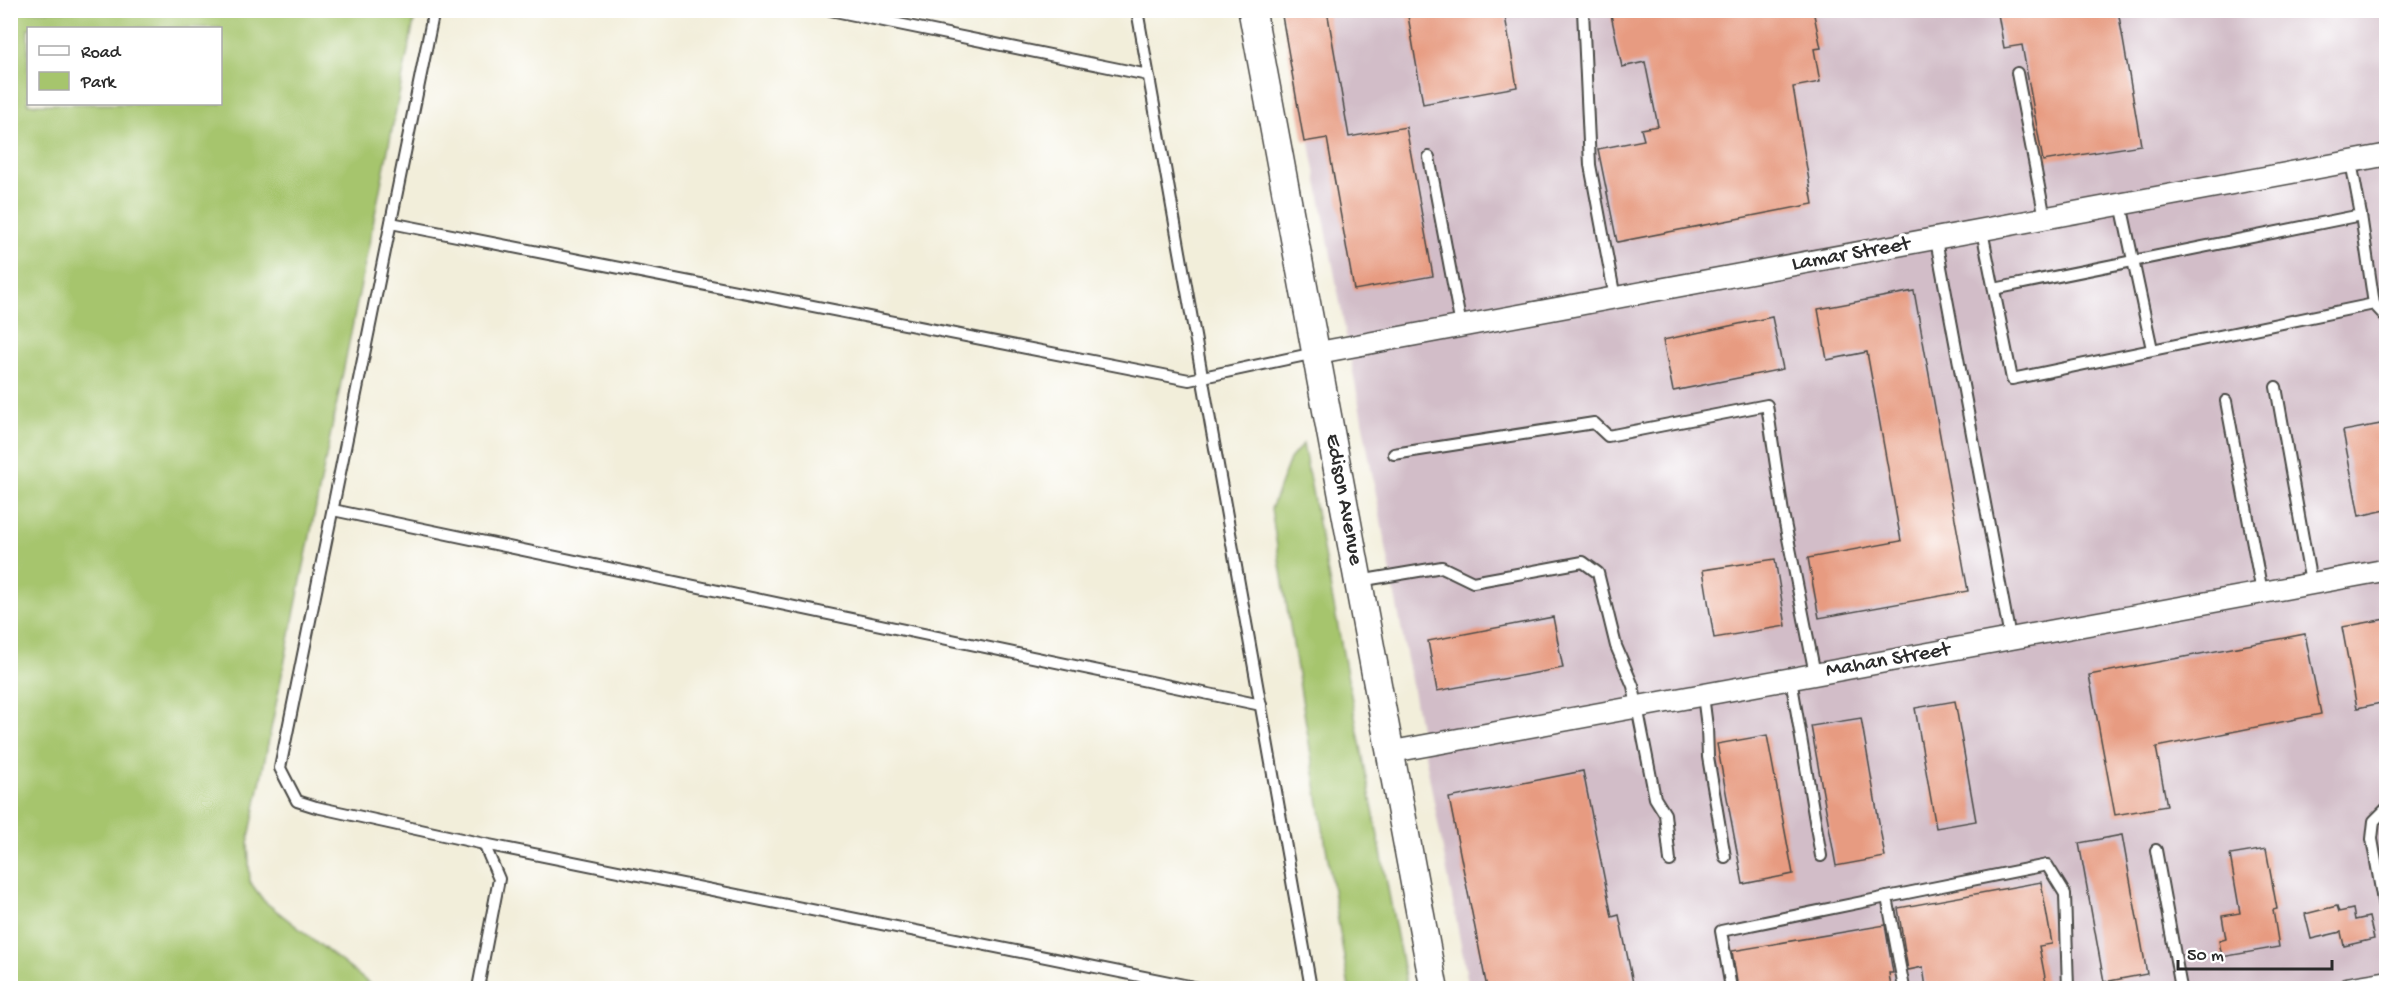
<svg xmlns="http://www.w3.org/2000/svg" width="2397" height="999" viewBox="0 0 2397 999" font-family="'Gochi Hand',sans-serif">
	<rect width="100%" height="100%" fill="#fff"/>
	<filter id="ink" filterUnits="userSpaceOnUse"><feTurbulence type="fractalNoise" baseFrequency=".0167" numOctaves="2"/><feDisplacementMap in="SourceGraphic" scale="12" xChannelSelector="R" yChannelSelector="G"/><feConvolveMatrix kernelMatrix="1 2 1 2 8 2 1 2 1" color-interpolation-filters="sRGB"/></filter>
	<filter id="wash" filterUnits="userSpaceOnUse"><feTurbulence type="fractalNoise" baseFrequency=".008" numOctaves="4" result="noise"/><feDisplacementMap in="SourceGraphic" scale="24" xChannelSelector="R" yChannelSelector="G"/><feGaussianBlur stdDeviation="1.35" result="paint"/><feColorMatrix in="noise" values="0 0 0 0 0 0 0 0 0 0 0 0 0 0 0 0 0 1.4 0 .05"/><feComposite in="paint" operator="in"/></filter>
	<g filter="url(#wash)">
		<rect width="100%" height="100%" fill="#f2eeda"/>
		<!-- industrial -->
		<polygon fill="#d2bdc8" points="1285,11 2386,11 2386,988 1469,988"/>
		<!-- green -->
		<g fill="#a6c56d" stroke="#68784c" stroke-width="1.5" fill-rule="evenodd">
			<path d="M10,11H416L248,843L250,882L264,901L375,988H11ZM28,28H220V104H28Z"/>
			<polygon points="1303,444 1407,988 1349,988 1271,509 1290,459"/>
		</g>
		<g id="blocks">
			<!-- building -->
			<g fill="#e79b81">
				<polygon points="1281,10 1327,10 1349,137 1406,127 1433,276 1354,290 1327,138 1304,142"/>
				<polygon points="1407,10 1504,10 1517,87 1423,104"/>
				<polygon points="1610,10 1813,10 1821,48 1814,49 1820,82 1793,87 1813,204 1617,242 1598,149 1644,140 1641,129 1658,126 1645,62 1622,67"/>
				<polygon points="2020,10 2118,10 2141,145 2043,161 2022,45 2004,48 1998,14"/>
				<polygon points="1914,291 1968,591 1819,618 1808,558 1901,541 1867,352 1827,360 1818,309"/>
				<polygon points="1772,317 1783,369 1673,391 1663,340"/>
				<polygon points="2386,423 2386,510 2359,516 2343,431"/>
				<polygon points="1775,559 1786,626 1714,638 1703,570"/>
				<polygon points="1553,617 1563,668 1437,691 1428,641"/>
				<polygon points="2386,619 2386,702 2357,708 2342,627"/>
				<polygon points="2305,634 2321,714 2156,747 2167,806 2115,815 2089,675"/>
				<polygon points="1955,701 1976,821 1936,828 1915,708"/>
				<polygon points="1861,718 1885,857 1836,866 1811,726"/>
				<polygon points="1767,735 1793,874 1743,884 1717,744"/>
				<polygon points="1583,771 1612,917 1619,915 1634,988 1487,988 1449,798"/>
				<polygon points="2122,835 2147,974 2104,982 2079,843"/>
				<polygon points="2266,849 2277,909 2273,910 2279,947 2222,957 2219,941 2226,939 2222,916 2240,913 2230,855"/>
				<polygon points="2041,882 2052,944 2039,946 2047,988 1926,988 1923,967 1908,970 1898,908"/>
				<polygon points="2337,906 2339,912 2353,909 2355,920 2369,917 2374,939 2344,946 2341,932 2311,939 2305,914"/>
				<polygon points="1885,925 1893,973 1889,973 1891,988 1738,988 1732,951"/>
			</g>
		</g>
	</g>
	<g filter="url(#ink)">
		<use href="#blocks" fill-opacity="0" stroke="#494845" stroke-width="1.5"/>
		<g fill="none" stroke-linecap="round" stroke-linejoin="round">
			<defs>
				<g id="service">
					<polyline points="434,10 280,768 297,801 316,807 484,844 499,879 478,988"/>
					<polyline points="830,10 1148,75"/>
					<polyline points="1137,10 1311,988"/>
					<polyline points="1583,10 1590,165 1615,298"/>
					<polyline points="2017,73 2045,218"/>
					<polyline points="1429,157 1461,326"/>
					<polyline points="2121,204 2152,349"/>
					<polyline points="2361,215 2374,304 2386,317"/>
					<polyline points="391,223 1189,380 1315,353"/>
					<polyline points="1982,231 2012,379 2374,304"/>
					<polyline points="1936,240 2010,638"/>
					<polyline points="1994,289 2361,215 2351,162"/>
					<polyline points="2276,387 2311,583"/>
					<polyline points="2226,401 2262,592"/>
					<polyline points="1394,454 1594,423 1608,436 1767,405 1783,513 1815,674"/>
					<polyline points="333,510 1261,705"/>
					<polyline points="1359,581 1442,567 1473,582 1583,562 1598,573 1616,646 1633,686 1655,798 1665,814 1670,861"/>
					<polyline points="1791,679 1821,856"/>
					<polyline points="1703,695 1707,727 1708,757 1725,857"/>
					<polyline points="2386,809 2374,821 2372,839 2386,918"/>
					<polyline points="484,844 1199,988"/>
					<polyline points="2156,850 2181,988"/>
					<polyline points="1731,988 1721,931 1887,897"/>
					<polyline points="1904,988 1887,897 2047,865 2065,894 2068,988"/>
				</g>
				<g id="minor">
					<polyline points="1316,353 2386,155"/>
					<polyline points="1390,752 2386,570"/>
					<polyline points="2349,988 2386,982"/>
				</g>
				<g id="tertiary">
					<path id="s1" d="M1252,10L1434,988"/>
				</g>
			</defs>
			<!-- service casing -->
			<use href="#service" stroke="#494845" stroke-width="14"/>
			<!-- minor casing -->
			<use href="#minor" stroke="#494845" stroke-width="24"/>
			<!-- tertiary casing -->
			<use href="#tertiary" stroke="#494845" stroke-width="30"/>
			<!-- service -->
			<use href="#service" stroke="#fff" stroke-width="10"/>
			<!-- minor -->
			<use href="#minor" stroke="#fff" stroke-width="21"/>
			<!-- tertiary -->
			<use href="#tertiary" stroke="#fff" stroke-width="27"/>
		</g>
	</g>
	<g text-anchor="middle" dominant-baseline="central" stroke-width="6" stroke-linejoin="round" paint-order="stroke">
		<!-- street labels -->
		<g font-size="22" fill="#2b2b2b" stroke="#fff">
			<text transform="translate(1851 255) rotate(-10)">Lamar Street</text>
			<text stroke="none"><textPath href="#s1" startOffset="498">Edison Avenue</textPath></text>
			<text transform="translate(1888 661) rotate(-10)">Mahan Street</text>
		</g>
	</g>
	<!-- margin -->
	<rect width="2397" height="999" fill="none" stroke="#fff" stroke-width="36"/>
	<!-- legend -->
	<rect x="27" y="27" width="195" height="78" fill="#ffffff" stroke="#aaaaaa" stroke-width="1.5"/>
	<rect x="39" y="46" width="30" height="9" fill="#ffffff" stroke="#aaaaaa" stroke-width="1.5"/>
	<text x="81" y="57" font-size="18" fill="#2b2b2b">Road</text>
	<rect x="39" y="72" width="30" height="18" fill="#a6c56d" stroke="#aaaaaa" stroke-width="1.5"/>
	<text x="81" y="87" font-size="18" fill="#2b2b2b">Park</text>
	<!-- scale -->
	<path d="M2178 960v9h154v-9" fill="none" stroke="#2b2b2b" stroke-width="3"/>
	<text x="2187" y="960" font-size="18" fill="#2b2b2b" stroke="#ffffff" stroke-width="4.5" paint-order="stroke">50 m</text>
</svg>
